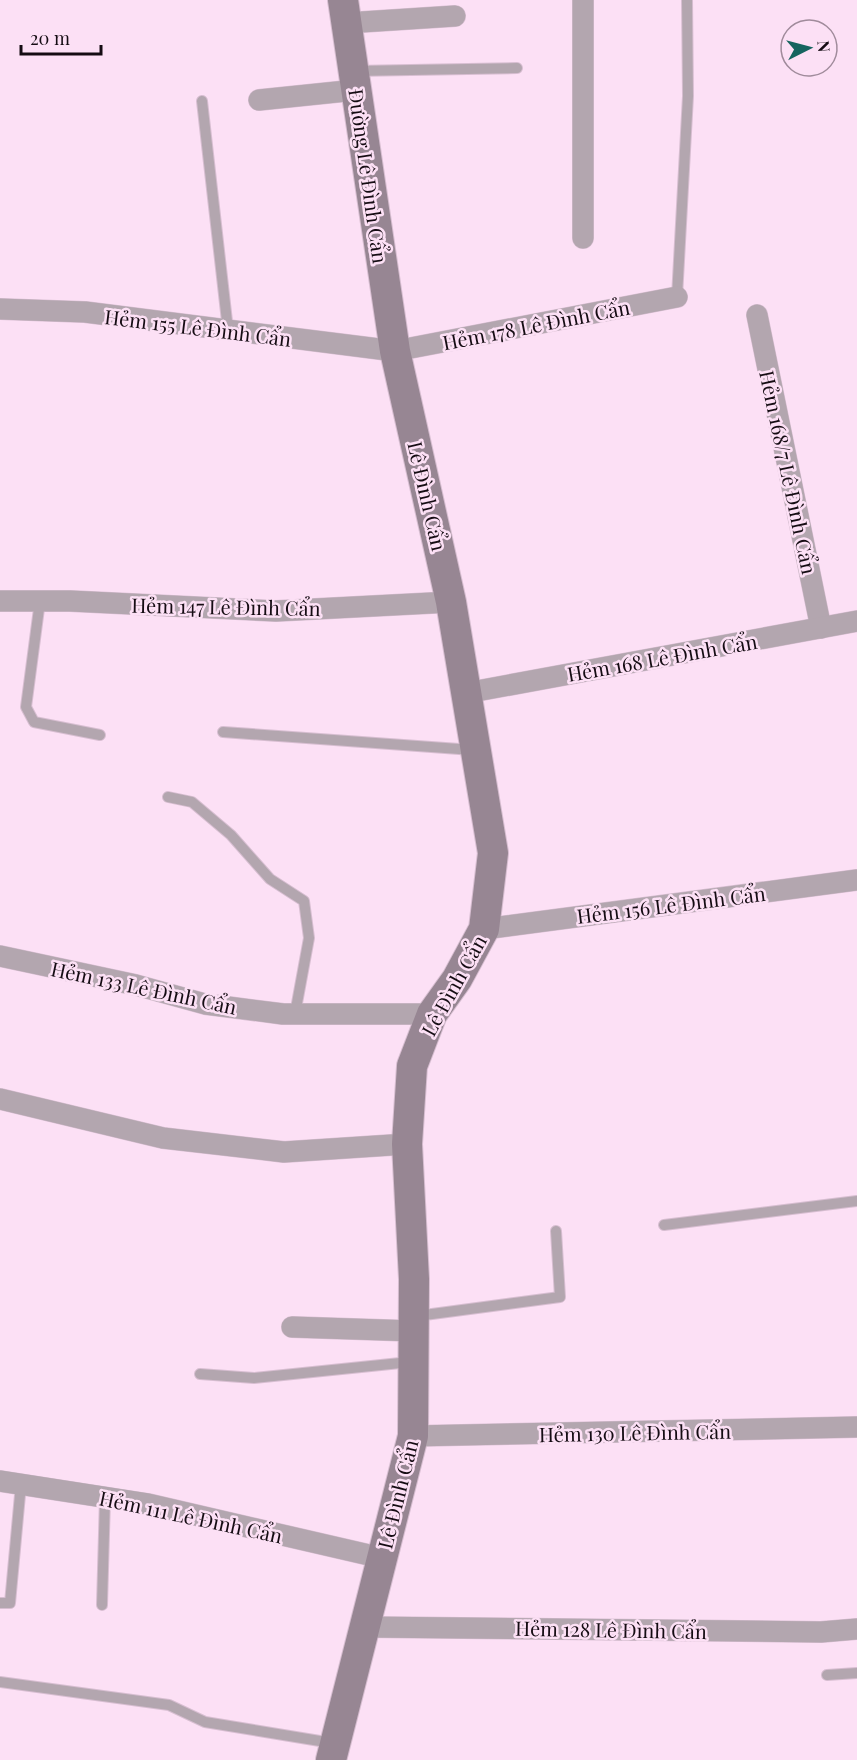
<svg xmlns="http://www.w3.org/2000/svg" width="857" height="1760" viewBox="0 0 857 1760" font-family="'Playfair Display',serif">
	<rect width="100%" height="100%" fill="#fce0f5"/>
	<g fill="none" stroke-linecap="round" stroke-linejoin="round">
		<defs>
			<g id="lane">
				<polyline points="354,71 517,68"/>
				<polyline points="202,101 228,330"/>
				<polyline points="677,297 688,96 687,0"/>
				<polyline points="40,601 26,707 34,722 100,735"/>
				<polyline points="223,732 473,750"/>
				<polyline points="168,797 192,802 231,835 270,879 304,901 309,938 295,1014"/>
				<polyline points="664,1225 857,1201"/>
				<polyline points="417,1316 560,1297 556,1231"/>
				<polyline points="200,1374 254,1378 410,1362"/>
				<polyline points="0,1603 10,1603 21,1484"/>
				<polyline points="102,1605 105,1498"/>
				<polyline points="827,1675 857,1673"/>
				<polyline points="0,1682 169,1705 205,1722 332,1743"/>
			</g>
			<g id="street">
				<polyline points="583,0 583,238"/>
				<polyline points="346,23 455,16"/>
				<polyline points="259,100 356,90"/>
				<polyline points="0,309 85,312 395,351 677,297"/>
				<polyline points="757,315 821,628"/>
				<polyline points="0,601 70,601 276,611 451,602"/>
				<polyline points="466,693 857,621"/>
				<polyline points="484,929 857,880"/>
				<polyline points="0,956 136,985 205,1004 283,1014 432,1014"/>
				<polyline points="0,1099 163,1138 284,1152 407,1144"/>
				<polyline points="292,1327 414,1331"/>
				<polyline points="413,1436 857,1427"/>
				<polyline points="0,1481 148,1504 382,1558"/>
				<polyline points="366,1627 821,1632 857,1629"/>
			</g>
			<polyline id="secondary" points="331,1760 413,1436 414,1279 407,1144 412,1066 432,1014 457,979 484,929 493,853 451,602 395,351 343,0"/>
		</defs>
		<!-- lane casing -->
		<use href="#lane" stroke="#d7bed1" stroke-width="12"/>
		<!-- street casing -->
		<use href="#street" stroke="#d7bed1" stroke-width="22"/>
		<!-- secondary casing -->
		<use href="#secondary" stroke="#d7bed1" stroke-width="32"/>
		<!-- lane -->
		<use href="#lane" stroke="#b3a6af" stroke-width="10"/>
		<!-- street -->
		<use href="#street" stroke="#b3a6af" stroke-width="21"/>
		<!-- secondary -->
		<use href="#secondary" stroke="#978693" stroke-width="30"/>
	</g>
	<g text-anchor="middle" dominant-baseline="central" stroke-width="5" stroke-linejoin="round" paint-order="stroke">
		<!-- street labels -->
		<g font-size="20" fill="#150c13" stroke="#fce0f5">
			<text transform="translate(369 176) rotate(82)">Đường Lê Đình Cẩn</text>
			<text transform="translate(536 324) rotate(-11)">Hẻm 178 Lê Đình Cẩn</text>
			<text transform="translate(198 327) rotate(7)">Hẻm 155 Lê Đình Cẩn</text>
			<text transform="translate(789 472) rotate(78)">Hẻm 168/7 Lê Đình Cẩn</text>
			<text transform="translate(428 496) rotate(77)">Lê Đình Cẩn</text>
			<text transform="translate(226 606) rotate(1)">Hẻm 147 Lê Đình Cẩn</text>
			<text transform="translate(662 657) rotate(-10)">Hẻm 168 Lê Đình Cẩn</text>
			<text transform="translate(671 904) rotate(-7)">Hẻm 156 Lê Đình Cẩn</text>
			<text transform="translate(453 985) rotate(-61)">Lê Đình Cẩn</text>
			<text transform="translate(144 987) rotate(12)">Hẻm 133 Lê Đình Cẩn</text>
			<text transform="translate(635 1432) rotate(-1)">Hẻm 130 Lê Đình Cẩn</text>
			<text transform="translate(397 1494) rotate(-76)">Lê Đình Cẩn</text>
			<text transform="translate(191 1516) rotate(12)">Hẻm 111 Lê Đình Cẩn</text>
			<text transform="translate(611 1629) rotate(1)">Hẻm 128 Lê Đình Cẩn</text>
		</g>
	</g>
	<!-- north arrow -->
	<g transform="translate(809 48) rotate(84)"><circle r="28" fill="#fce0f5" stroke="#a08b9b" stroke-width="1.5"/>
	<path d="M0-4.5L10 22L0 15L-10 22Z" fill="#16645f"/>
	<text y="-9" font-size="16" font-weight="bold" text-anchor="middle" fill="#150c13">N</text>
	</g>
	<!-- scale -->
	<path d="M21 45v9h80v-9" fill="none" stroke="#150c13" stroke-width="3"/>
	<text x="30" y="45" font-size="18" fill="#150c13" stroke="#fce0f5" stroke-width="4.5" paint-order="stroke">20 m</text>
</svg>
